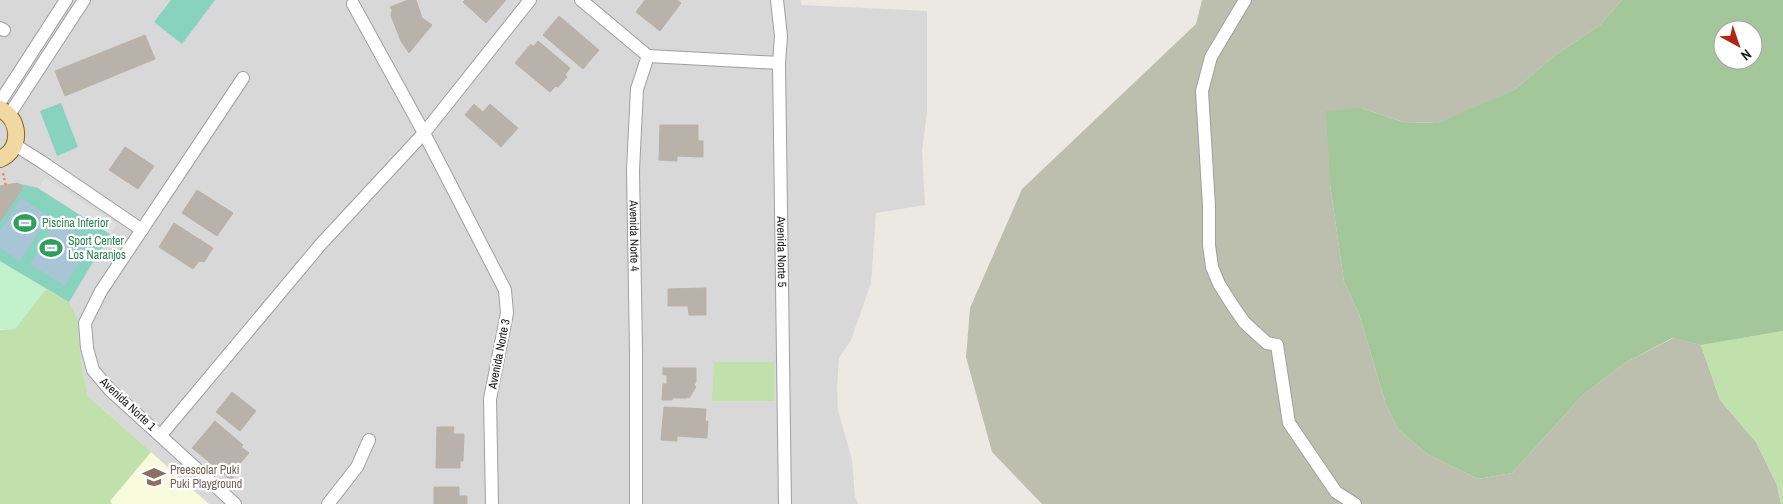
<svg xmlns="http://www.w3.org/2000/svg" width="1783" height="504" viewBox="0 0 1783 504" font-family="'Archivo Narrow',sans-serif">
	<rect width="100%" height="100%" fill="#ece9e2"/>
	<!-- residential -->
	<polygon fill="#d9d8d8" points="0,0 800,0 802,5 927,11 927,111 922,151 925,205 876,213 871,283 851,340 839,358 837,388 838,410 852,460 855,496 858,504 112,504 109,501 151,452 88,396 81,365 15,329 0,329"/>
	<!-- education -->
	<polygon fill="#f7fbdc" points="151,452 209,504 112,504 109,501"/>
	<!-- construction -->
	<polygon fill="#bdbfae" points="1202,0 1622,0 1600,25 1554,56 1514,90 1473,109 1438,123 1403,122 1361,108 1330,184 1344,282 1359,314 1386,405 1398,429 1427,454 1478,479 1512,473 1583,395 1625,363 1673,338 1701,345 1720,400 1756,442 1777,485 1781,504 1042,504 992,452 966,357 970,308 1022,189 1196,24"/>
	<!-- grass -->
	<g fill="#c1e1ac">
		<polygon points="46,289 69,302 77,318 81,365 88,396 151,452 110,501 112,504 0,504 0,330 15,329"/>
		<polygon points="1783,331 1783,504 1781,504 1777,485 1756,442 1720,400 1701,345"/>
		<polygon points="714,362 774,362 774,401 712,401"/>
	</g>
	<!-- forest -->
	<path fill="#a3c79b" fill-rule="evenodd" d="M1622,0H1783V331L1701,345L1672,338L1625,363L1583,395L1512,473L1478,479L1427,454L1398,429L1386,405L1359,314L1344,282L1330,184L1326,111L1361,108L1403,122L1438,123L1514,90L1554,56L1600,25ZM1723,30H1753V60H1723Z"/>
	<!-- park -->
	<polygon fill="#c2f2cb" points="0,261 46,289 15,329 0,329"/>
	<!-- pitch -->
	<g fill="#88d3be">
		<polygon points="171,0 215,0 182,44 154,22"/>
		<polygon points="61,103 78,147 57,156 40,111"/>
		<polygon points="17,183 38,188 110,234 69,302 0,261 0,186"/>
	</g>
	<!-- parking -->
	<polygon fill="#dfdfdf" points="45,178 117,224 110,234 38,188"/>
	<!-- water -->
	<g fill="#a7c5d5">
		<polygon points="21,198 49,216 20,261 0,248 0,231"/>
		<polygon points="56,221 92,242 65,286 30,264"/>
	</g>
	<!-- building -->
	<g fill="#b8b2ab" stroke="#bbb2a6">
		<polygon points="408,0 416,0 422,18 432,25 409,53 401,41 391,16 392,10 390,7"/>
		<polygon points="465,0 506,0 486,23 463,2"/>
		<polygon points="645,0 677,0 681,3 660,31 636,12"/>
		<polygon points="559,16 599,50 583,69 543,35"/>
		<polygon points="145,35 155,59 65,96 55,71"/>
		<polygon points="538,41 570,68 565,75 567,77 558,87 556,86 550,92 515,63 531,44 533,47"/>
		<polygon points="474,104 483,112 490,104 518,128 501,147 465,115"/>
		<polygon points="660,125 698,125 698,141 703,141 703,157 677,156 677,161 659,160"/>
		<polygon points="125,147 154,166 138,189 109,170"/>
		<polygon points="17,183 23,187 0,222 0,186"/>
		<polygon points="197,190 233,213 217,236 182,213"/>
		<polygon points="174,223 213,248 204,262 199,261 193,269 159,247"/>
		<polygon points="706,288 706,315 689,315 688,306 668,306 668,289"/>
		<polygon points="663,368 696,368 696,382 694,385 696,387 689,398 687,397 687,398 672,398 672,400 662,400 663,384 667,384 667,375 663,375"/>
		<polygon points="232,392 256,411 240,431 216,412"/>
		<polygon points="664,407 706,409 705,421 708,421 707,438 677,436 677,441 661,440"/>
		<polygon points="215,421 243,445 241,447 249,453 235,469 238,471 231,480 192,448"/>
		<polygon points="437,427 454,427 453,434 464,434 463,461 460,461 460,468 436,468"/>
		<polygon points="434,487 459,487 459,496 467,496 467,504 434,504"/>
	</g>
	<g fill="none" stroke-linecap="round" stroke-linejoin="round">
		<defs>
			<g id="minor">
				<path id="s1" d="M581,0L648,56L637,89L633,170L636,352V504"/>
				<path id="s2" d="M777,0L781,36L779,63L785,504"/>
				<polyline points="1245,0 1211,57 1202,91 1209,206 1209,245 1212,267 1219,284 1233,306 1244,322 1258,335 1267,343 1277,345 1289,423 1336,492 1355,504"/>
				<polyline points="353,4 424,133 505,290 507,313 490,399 492,504"/>
				<polyline points="0,28 4,30"/>
				<polyline points="648,56 779,63"/>
				<polyline points="0,102 66,0"/>
				<polyline points="9,115 84,0"/>
				<polyline points="15,145 42,162 142,230"/>
				<polyline points="161,435 321,244 424,133 530,0"/>
				<polyline points="235,504 109,389 93,370 87,348 85,323 101,291 243,78"/>
				<polyline points="328,504 357,467 369,440"/>
			</g>
			<path id="major" d="M0,109C21,119 22,150 0,159"/>
		</defs>
		<!-- minor casing -->
		<use href="#minor" stroke="#9f9f9f" stroke-width="14"/>
		<!-- major casing -->
		<use href="#major" stroke="#826910" stroke-width="18"/>
		<!-- path -->
		<polyline stroke="#e98d75" stroke-width="2.5" stroke-dasharray="2.5 2.5" stroke-linecap="butt" points="3,173 6,186"/>
		<!-- minor -->
		<use href="#minor" stroke="#fff" stroke-width="12"/>
		<!-- major -->
		<use href="#major" stroke="#f1d7a2" stroke-width="16"/>
	</g>
	<!-- icons -->
	<defs>
		<symbol id="stadium-bare" viewBox="-9 -9 18 18"><path d="M0-5a6.5 5 0 1 0 0 10a6.5 5 0 1 0 0-10ZM-3.5-1.8h7v3.6h-7Z" fill="#2e9e5b" stroke="#fff" stroke-width="2.5" paint-order="stroke"/></symbol>
		<symbol id="school-bare" viewBox="-9 -9 18 18"><path d="M0-5L7-2L0 1L-7-2ZM-4 1L0 2.5L4 1V4Q0 6-4 4Z" fill="#8d6e63" stroke="#fff" stroke-width="2.5" paint-order="stroke"/></symbol>
	</defs>
	<g fill-rule="evenodd">
		<use href="#stadium-bare" x="9" y="207" width="32" height="32"/>
		<use href="#stadium-bare" x="35" y="232" width="32" height="32"/>
		<use href="#school-bare" x="138" y="461" width="32" height="32"/>
	</g>
	<g text-anchor="middle" dominant-baseline="central" stroke-width="4.5" stroke-linejoin="round" paint-order="stroke">
		<!-- leisure labels -->
		<g font-size="12" fill="#27864d" stroke="#fff" text-anchor="start">
			<text x="42" y="223">Piscina Inferior</text>
			<text x="68" y="241">Sport Center<tspan x="68" dy="14">Los Naranjos</tspan></text>
		</g>
		<!-- street labels -->
		<g font-size="12" fill="#1b1b1b" stroke="#fff">
			<text stroke="none"><textPath href="#s1" startOffset="269">Avenida Norte 4</textPath></text>
			<text stroke="none"><textPath href="#s2" startOffset="252">Avenida Norte 5</textPath></text>
			<text transform="translate(499 354) rotate(-79)">Avenida Norte 3</text>
			<text transform="translate(128 404) rotate(43)">Avenida Norte 1</text>
		</g>
		<!-- education labels -->
		<g font-size="12" fill="#785e54" stroke="#fff" text-anchor="start">
			<text x="170" y="470">Preescolar Puki<tspan x="170" dy="14">Puki Playground</tspan></text>
		</g>
	</g>
	<!-- north arrow -->
	<g transform="translate(1738 45) rotate(140)"><circle r="24" fill="#ffffff" stroke="#a4a4a4"/>
	<path d="M0-4L9 19L0 12L-9 19Z" fill="#b12616"/>
	<text y="-8" font-size="14" font-weight="bold" text-anchor="middle" fill="#1b1b1b">N</text>
	</g>
</svg>
